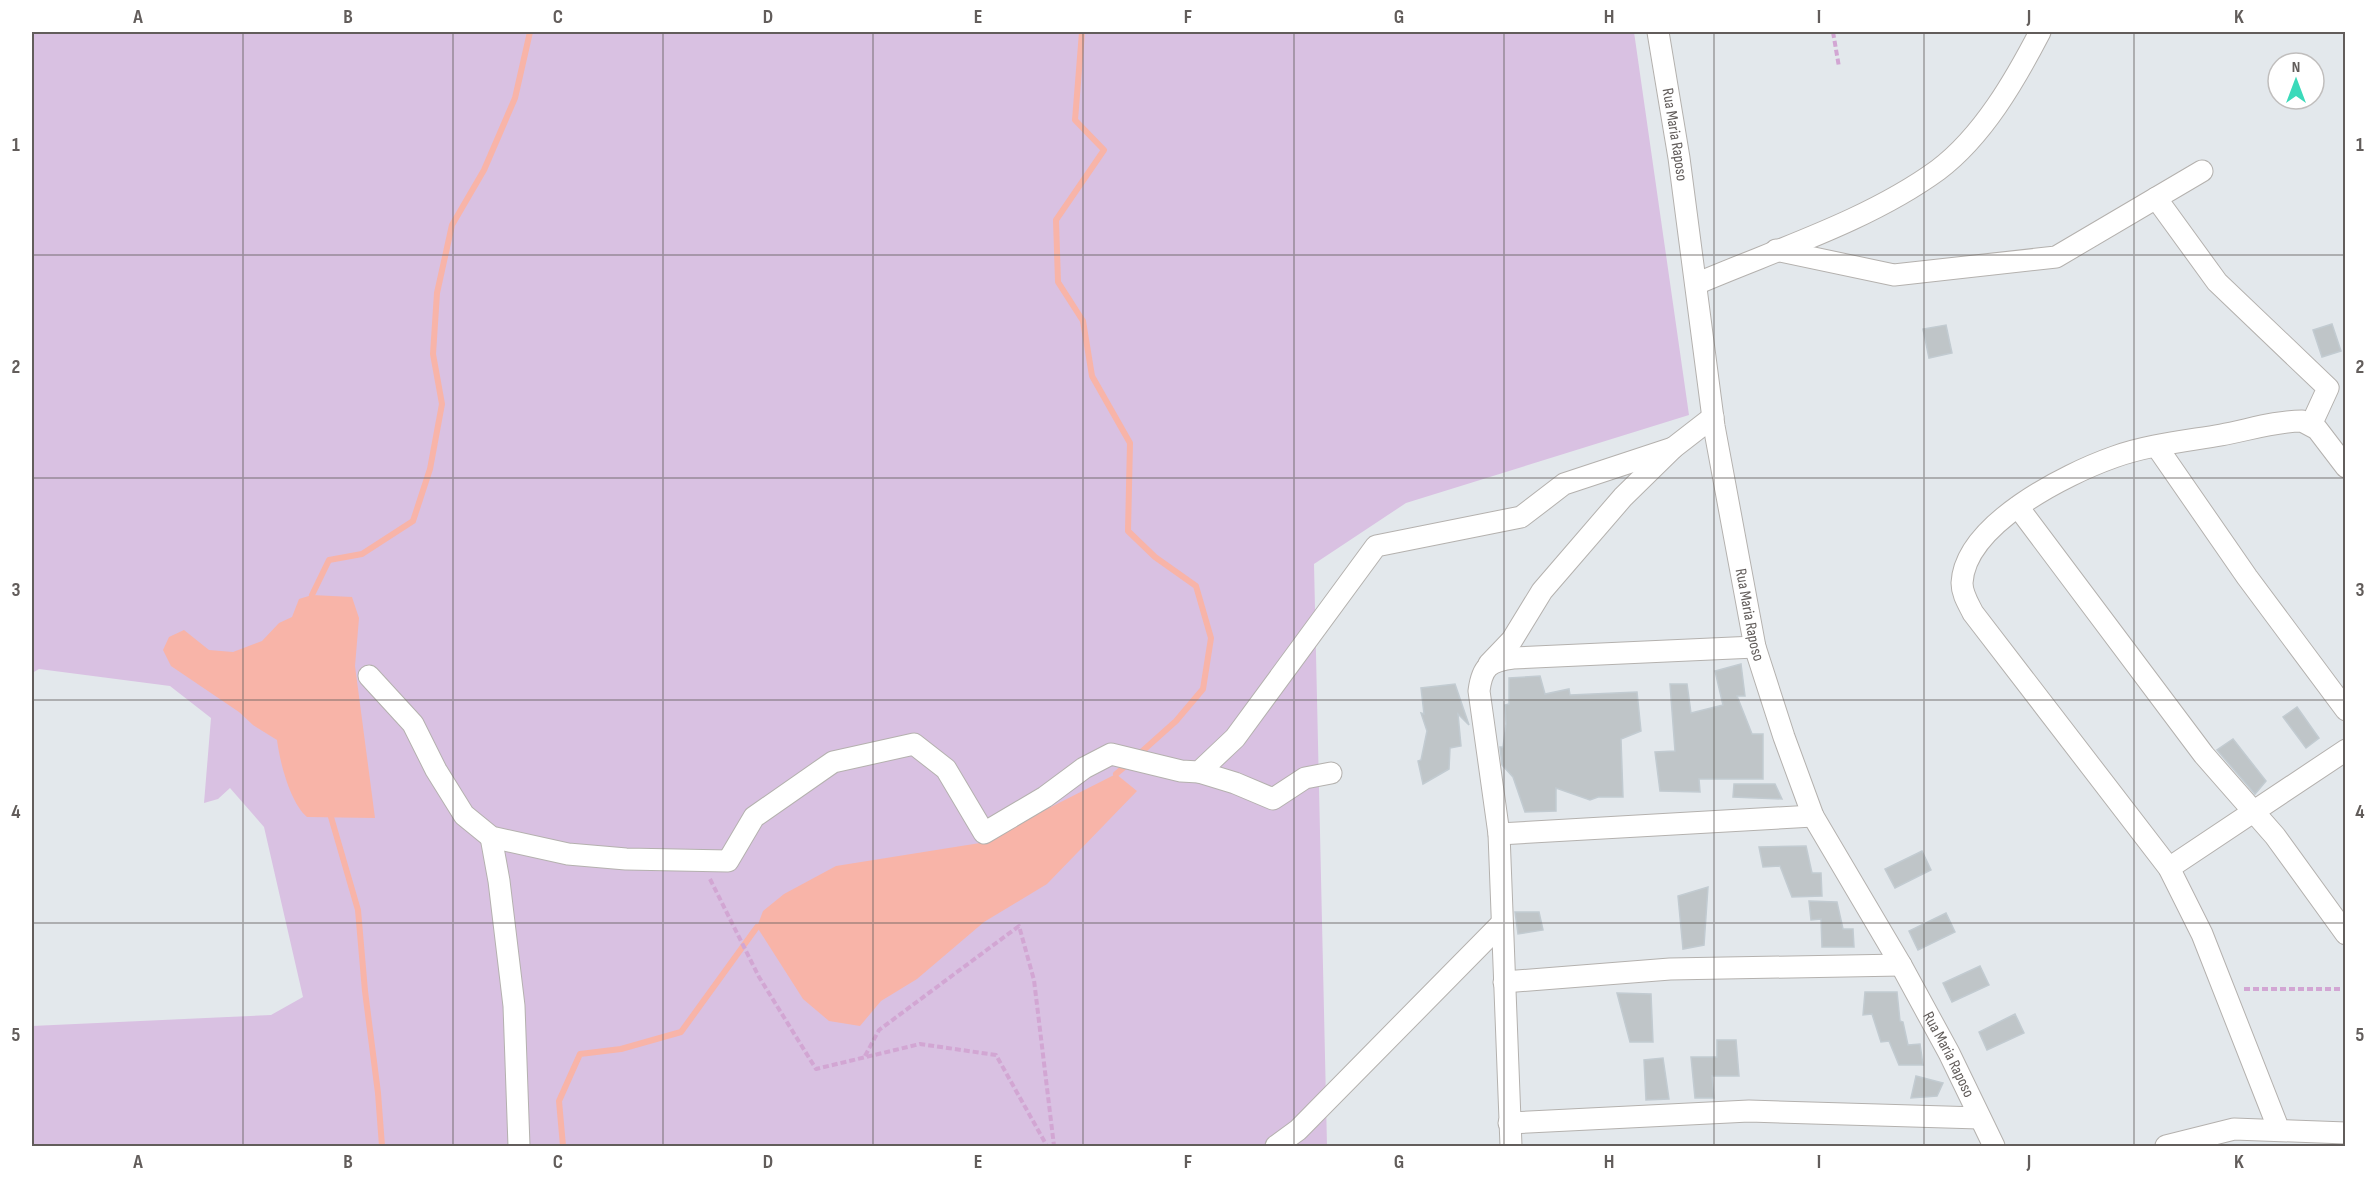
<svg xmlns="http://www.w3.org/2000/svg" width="2377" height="1178" viewBox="0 0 2377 1178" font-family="'Sofia Sans Condensed',sans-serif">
	<rect width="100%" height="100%" fill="#e3e8ec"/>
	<!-- green -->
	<polygon fill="#d9c1e2" points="32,32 1634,32 1689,415 1406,503 1314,564 1327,1146 32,1146 32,1026 271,1015 303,997 264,827 230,788 218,799 204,803 211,718 170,686 39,669 32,673"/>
	<!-- water -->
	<g fill="#f8b4a8">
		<path d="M312,595L352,597L359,618L355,666L375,818L307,817C290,802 280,763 277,740L253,725L239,712L171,666L163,650L169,637L184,630L209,650L233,652L262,641L279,623L292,617L299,599Z"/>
		<polygon points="1116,774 1137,791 1047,884 984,922 917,979 881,1001 860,1026 829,1021 803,999 757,927 763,911 784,894 836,866 980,843"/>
	</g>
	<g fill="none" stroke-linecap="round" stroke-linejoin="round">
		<!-- stream -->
		<g stroke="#f8b4a8" stroke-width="6">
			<polyline points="1082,32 1075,120 1104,150 1056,220 1058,282 1083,321 1092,376 1130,443 1128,531 1155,557 1196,586 1211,638 1203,689 1176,721 1138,755"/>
			<polyline points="312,595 329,560 362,554 413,521 430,469 442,404 433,354 437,293 452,225 484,170 515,98 530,32"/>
			<polyline points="1116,774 1129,763"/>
			<polyline points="331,817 358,910 365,991 378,1093 382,1146"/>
			<polyline points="563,1146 559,1101 580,1054 621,1049 681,1032 757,927"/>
		</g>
	</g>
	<!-- building -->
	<g fill="#bfc5c8" stroke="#c2cbd1" stroke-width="1.5">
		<polygon points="2332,324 2341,351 2322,357 2313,330"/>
		<polygon points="1946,325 1952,353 1929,358 1923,329"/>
		<polygon points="1741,664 1745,696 1737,696 1752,734 1763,734 1763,779 1699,779 1700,792 1660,791 1655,752 1675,751 1670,684 1687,684 1691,713 1723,705 1715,671"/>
		<polygon points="1540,676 1545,694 1569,689 1570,695 1637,692 1641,731 1621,739 1623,797 1598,797 1590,800 1556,788 1556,811 1525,812 1513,777 1502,765 1500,747 1503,747 1506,724 1505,705 1509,704 1509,678"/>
		<polygon points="1455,684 1469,725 1458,714 1461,746 1450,748 1449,769 1423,784 1418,761 1421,760 1427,731 1421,713 1424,714 1421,688"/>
		<polygon points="2297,707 2319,738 2306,748 2283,717"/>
		<polygon points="2233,739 2266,781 2255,794 2217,750"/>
		<polygon points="1734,784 1775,784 1782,799 1733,797"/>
		<polygon points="1806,846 1812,873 1821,873 1822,896 1792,897 1780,866 1763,867 1759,847"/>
		<polygon points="1922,851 1931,870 1895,888 1885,869"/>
		<polygon points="1708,887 1704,945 1683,949 1678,896"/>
		<polygon points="1809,901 1837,902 1843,929 1853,929 1854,947 1822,947 1821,919 1811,920"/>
		<polygon points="1515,912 1539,912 1543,930 1518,934"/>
		<polygon points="1946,913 1955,932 1918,950 1909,931"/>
		<polygon points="1980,966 1989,985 1952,1002 1943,983"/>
		<polygon points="1865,992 1897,992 1900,1021 1903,1022 1908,1045 1920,1044 1923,1065 1899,1065 1889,1041 1881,1042 1872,1014 1863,1015"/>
		<polygon points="1617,993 1651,994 1653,1042 1630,1042"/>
		<polygon points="2015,1014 2024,1033 1987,1050 1979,1032"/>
		<polygon points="1717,1040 1736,1040 1739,1076 1712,1076 1714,1098 1695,1098 1691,1057 1717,1057"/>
		<polygon points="1663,1058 1669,1099 1646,1100 1644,1060"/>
		<polygon points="1916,1076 1943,1083 1937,1096 1911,1098"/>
	</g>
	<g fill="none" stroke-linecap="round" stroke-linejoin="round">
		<defs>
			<g id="street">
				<path id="s1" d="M1658,32L1679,158L1714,426L1755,647L1784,737L1813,816L1901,965L1949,1053L1994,1146"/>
				<polyline points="2156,198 2217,282 2328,388 2311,425"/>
				<polyline points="1776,250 1894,275 2056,257 2202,171"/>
				<path d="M1696,284C1775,250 1868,221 1938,170C1983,136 2015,80 2040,32"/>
				<polyline points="2157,447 2247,577 2346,710"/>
				<polyline points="2018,507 2204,755 2275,836 2346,934"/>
				<polyline points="1489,664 1512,640 1542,591 1623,497 1673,448 1713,417"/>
				<polyline points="369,676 413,724 436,770 464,815 491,837 568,854 626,859 728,861 754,817 833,762 914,744 946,769 984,833 1045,797 1084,768 1111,754 1181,771 1199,772 1235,738 1376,546 1521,517 1564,484 1673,448"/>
				<polyline points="1199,772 1235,783 1273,799 1305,778 1331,773"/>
				<polyline points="1499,834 1813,816"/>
				<polyline points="491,837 499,881 514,1006 519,1146"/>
				<polyline points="2169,868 2346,750"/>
				<polyline points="1504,982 1670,969 1901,965"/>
				<polyline points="1509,1123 1749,1111 1979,1118"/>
				<path d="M2279,1130L2202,934L2169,868L1973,613C1968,603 1962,594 1962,583C1965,524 2066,474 2114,457C2147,445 2186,441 2221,435C2248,430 2276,421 2302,421L2317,429L2346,467"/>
				<polyline points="1276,1146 1298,1130 1502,923"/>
				<path d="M1511,1146L1499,834L1479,691C1482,667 1489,661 1513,658L1755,647"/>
				<polyline points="2166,1146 2234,1129 2346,1133"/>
			</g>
		</defs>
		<!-- street casing -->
		<use href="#street" stroke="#b4b1ae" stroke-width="23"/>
		<!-- path -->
		<g stroke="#d2a6d3" stroke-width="4" stroke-dasharray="6 3" stroke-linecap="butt">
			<polyline points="1833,32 1839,67"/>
			<polyline points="710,879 759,977 816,1069 920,1044 996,1055 1047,1146"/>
			<polyline points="2244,989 2346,989"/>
			<polyline points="865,1056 879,1030 1019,926 1034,980 1054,1146"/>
		</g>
		<!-- street -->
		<use href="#street" stroke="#fff" stroke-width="21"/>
	</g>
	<!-- grid -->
	<path fill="none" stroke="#625d5b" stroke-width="1.5" stroke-opacity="0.55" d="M243,32V1146M453,32V1146M663,32V1146M873,32V1146M1083,32V1146M1294,32V1146M1504,32V1146M1714,32V1146M1924,32V1146M2134,32V1146M32,255H2346M32,478H2346M32,700H2346M32,923H2346"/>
	<g text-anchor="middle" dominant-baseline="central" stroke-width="4.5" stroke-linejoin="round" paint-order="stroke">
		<!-- street labels -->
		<g font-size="16" fill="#625d5b" stroke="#fff">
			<text stroke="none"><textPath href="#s1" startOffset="104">Rua Maria Raposo</textPath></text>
			<text stroke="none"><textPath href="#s1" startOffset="590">Rua Maria Raposo</textPath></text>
			<text stroke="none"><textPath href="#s1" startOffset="1076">Rua Maria Raposo</textPath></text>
		</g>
	</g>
	<!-- border -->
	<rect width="2377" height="1178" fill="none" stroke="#ffffff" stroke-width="66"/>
	<!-- north arrow -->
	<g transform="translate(2296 81)"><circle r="28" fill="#ffffff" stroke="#c0bebd" stroke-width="1.5"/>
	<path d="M0-4.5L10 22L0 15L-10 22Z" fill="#3bdaba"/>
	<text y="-9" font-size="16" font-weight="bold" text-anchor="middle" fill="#625d5b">N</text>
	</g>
	<rect x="33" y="33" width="2311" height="1112" fill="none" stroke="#625d5b" stroke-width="2"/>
	<g font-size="20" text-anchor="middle" font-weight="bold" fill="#625d5b">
		<text x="138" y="23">A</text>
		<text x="348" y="23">B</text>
		<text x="558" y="23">C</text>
		<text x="768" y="23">D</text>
		<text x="978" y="23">E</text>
		<text x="1188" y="23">F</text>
		<text x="1399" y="23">G</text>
		<text x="1609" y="23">H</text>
		<text x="1819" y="23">I</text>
		<text x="2029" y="23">J</text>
		<text x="2239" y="23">K</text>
		<text x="16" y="151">1</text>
		<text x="2360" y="151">1</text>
		<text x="16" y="373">2</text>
		<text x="2360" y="373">2</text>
		<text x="16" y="596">3</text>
		<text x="2360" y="596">3</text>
		<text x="16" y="818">4</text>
		<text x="2360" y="818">4</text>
		<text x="16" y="1041">5</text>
		<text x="2360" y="1041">5</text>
		<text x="138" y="1168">A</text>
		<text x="348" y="1168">B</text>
		<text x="558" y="1168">C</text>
		<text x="768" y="1168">D</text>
		<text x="978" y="1168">E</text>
		<text x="1188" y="1168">F</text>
		<text x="1399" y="1168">G</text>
		<text x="1609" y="1168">H</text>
		<text x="1819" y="1168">I</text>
		<text x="2029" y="1168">J</text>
		<text x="2239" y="1168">K</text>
	</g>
</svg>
